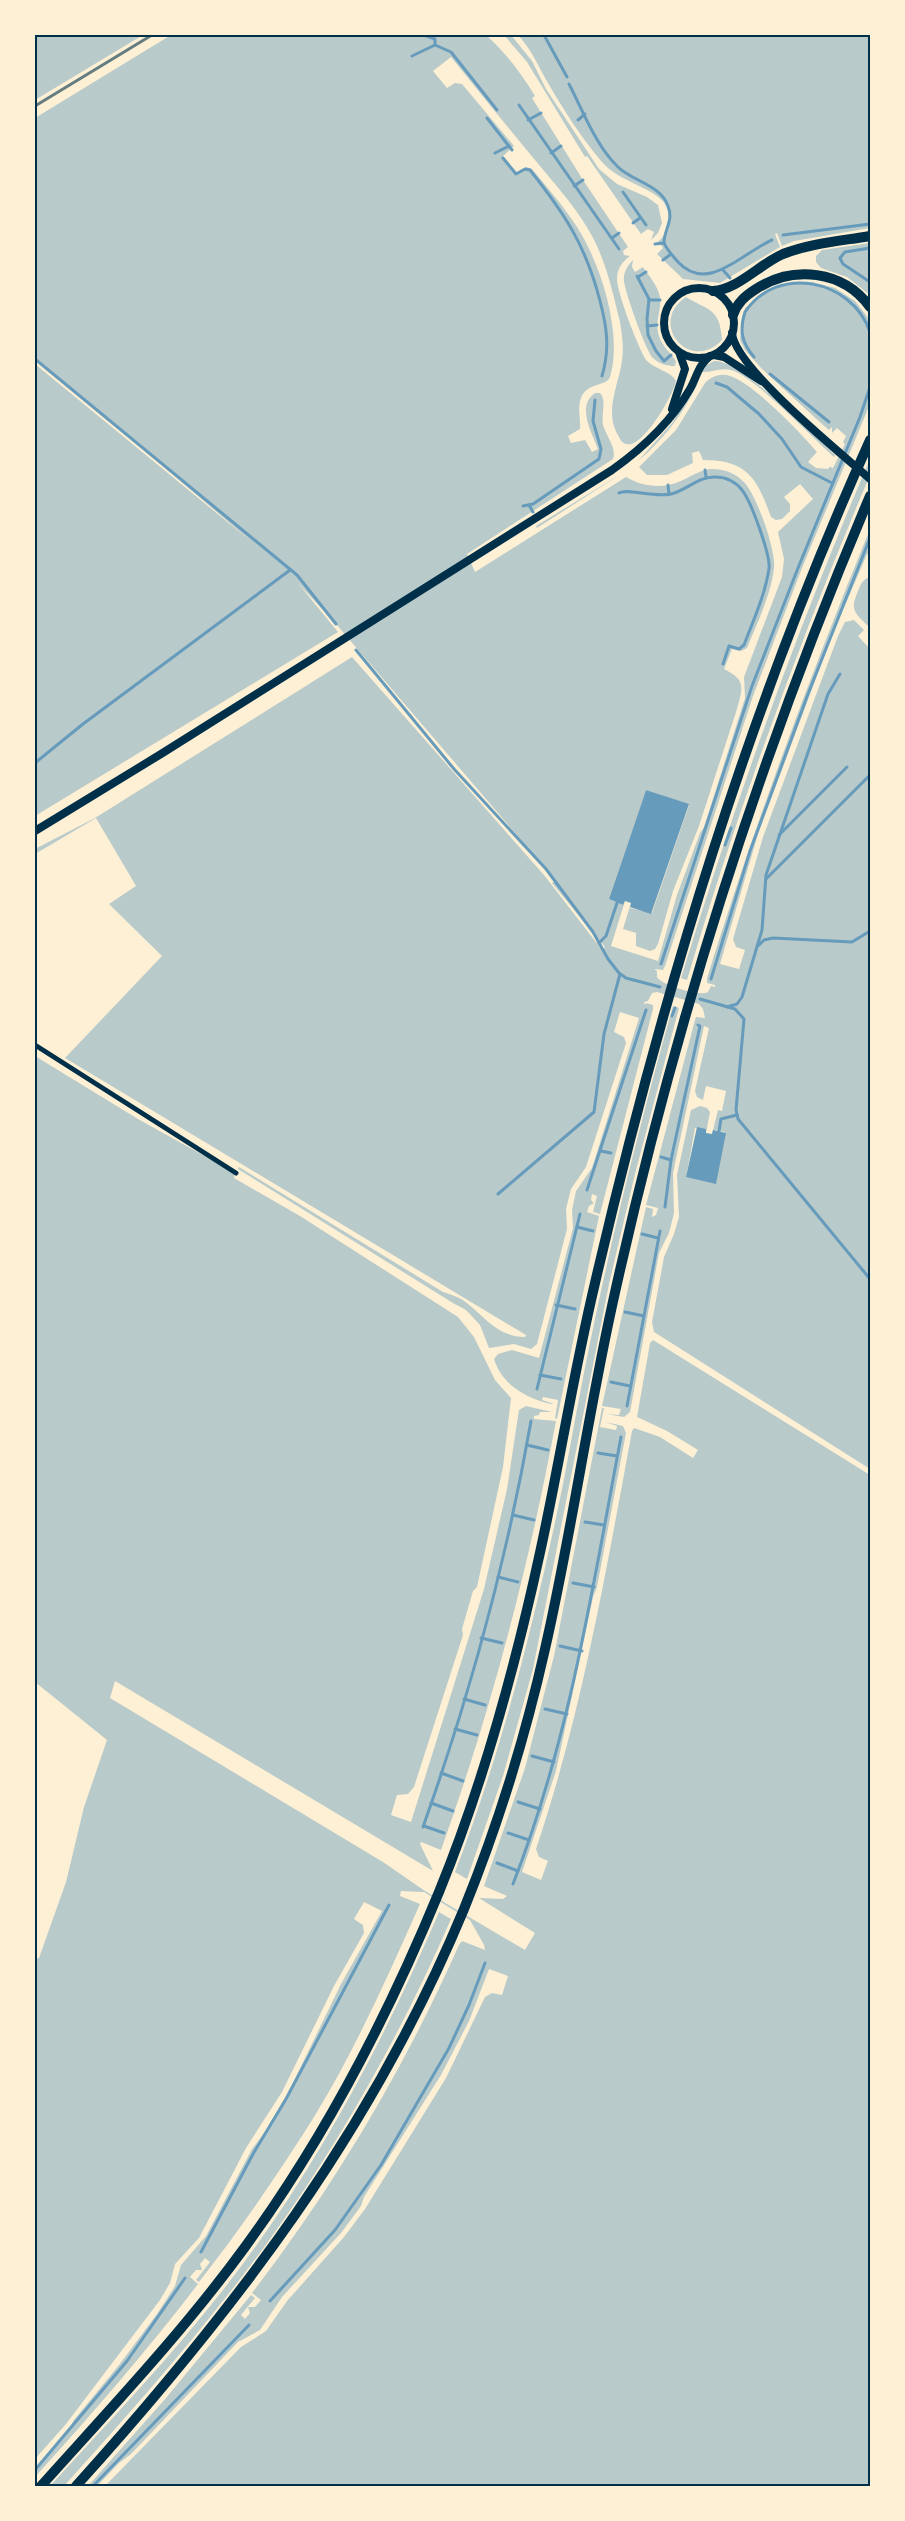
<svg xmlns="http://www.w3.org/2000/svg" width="905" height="2521" viewBox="0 0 905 2521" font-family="'Open Sans',sans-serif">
	<rect width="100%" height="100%" fill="#fdf0d5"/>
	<!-- green -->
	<g fill="#b9caca">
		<polygon points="35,35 143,35 35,100"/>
		<path d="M171,35H486C506,53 521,73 535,96L532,98L583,180L628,247L623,251L624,255L630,256C622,262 617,269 617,279C617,293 638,347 646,360C654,369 671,371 676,381C673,396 646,441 631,444C625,445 621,442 619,437C603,411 619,386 622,360C624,347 622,335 620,322C613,293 606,262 592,236C578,210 558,188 540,166C510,130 480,93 451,57L433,71L447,88L455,83L462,84L514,146L503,156L517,173L526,167L532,169C548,188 564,207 577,227C601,264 623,334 610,377C606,387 587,382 581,398C577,409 581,419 580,429L568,436L571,443L585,440L592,452L598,449C592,433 576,406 595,393H600C607,400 601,415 603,425C606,436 617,448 613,459L467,554L475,572L626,477C643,487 663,489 681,481C692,476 701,469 713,469C725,469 736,474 744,482C757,496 776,550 774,568C771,595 757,623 747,648L741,651L732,649L724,669C746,680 743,687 737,709L699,826L673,891L658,944L655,949L650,951L636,946V933L623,929L631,903L630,908L652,913L689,805L646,790L609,899L623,905L625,901L611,946L658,961L677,895L700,833L704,827L745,698L744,677L782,577L784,559L778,532L813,499L800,484L784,497L790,504V511L782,519L776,520L771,517C757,478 747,460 703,460L699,451L692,453L693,463L667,475H647L639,467L676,430L705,383C712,376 721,373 730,376C752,382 802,434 817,452L808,462L816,468L828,469L832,464L830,467L833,468L845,444L843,442L846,436L837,428L832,433V427L829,430L822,424L762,369L745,350L740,340L742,319L745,308L765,292L788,283L812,282L835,288L855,301L866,315L870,321V404L802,568L753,696L665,966L663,970L654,969L657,971V977C661,985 700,997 708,992L711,986L715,987V985L707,983V978C754,826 810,676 870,529V555L867,554L831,638L758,834L720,964L739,969L745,950L736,947L733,939L763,837L838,636L845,622L854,620L864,630L858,636L870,649V1469L654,1332L652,1322L664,1257L674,1234L679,1217L677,1175L691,1110L700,1106L707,1108L710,1112L706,1133V1129L695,1128L686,1178L725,1132L714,1130L712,1134L718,1110L722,1111L726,1091L706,1086L703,1100L697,1097L695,1091L709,1028L704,1026L673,1173L674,1213L669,1233L659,1253L630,1412L624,1417L606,1414L619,1415L621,1409L602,1406L646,1207L653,1209L652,1217L656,1215L658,1208L646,1205L695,1020L696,1017L705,1018L703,1009L699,1004L657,992L652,993L648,1001L644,1002L645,1005L646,1003L653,1005V1009L600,1214L593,1212L597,1196L592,1194L591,1200L594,1203L589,1206L587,1212L599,1216L557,1419L555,1418L558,1400L543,1397L542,1400L554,1404H551C526,1398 502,1385 494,1359L498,1354L512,1350L539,1358L573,1228L572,1210L576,1191L592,1168L639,1018L620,1012L614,1032L624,1037L626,1043L586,1167L571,1189L566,1209L567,1229L537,1344L531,1349L514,1344L489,1348L480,1325L466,1310L453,1303L238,1169L239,1167L443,1292C449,1294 456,1296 461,1299C484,1314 494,1336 525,1337L526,1335L65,1058L162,956L109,904L136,886L96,818L35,854V849L95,818L352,657L544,875L602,950L605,947L552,883L555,881L546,869L336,624L297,582L338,632L35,816V364L253,543L35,357V118Z"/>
		<polygon points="504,35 511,35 532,61 546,89 599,169 617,184 647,197 658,205 662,223 658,233 651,240 654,232 648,229 641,234 587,156 585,157 527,62"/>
		<path d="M518,35H870V228L794,241L782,246L777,233L775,234L780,247L720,283L683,279L657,254L663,248L661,245L655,244C668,236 673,218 665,204C655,188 619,182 602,162C582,139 563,109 548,83C538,66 532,50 518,35Z"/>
		<polygon points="870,243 870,295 847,277 821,268 816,262 816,256 822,250"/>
		<path d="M633,260L632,267L635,272L643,267C649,276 658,286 660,297C662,310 654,322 659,336C662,346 670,352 676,361L675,366C667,366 659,364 653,358C646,351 625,292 624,281C623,273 627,266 633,260Z"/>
		<path d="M686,297C709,311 720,308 722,340C690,374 647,323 686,297Z"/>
		<path d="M714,361C740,359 814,435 835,455L834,457C814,439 753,375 731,370C720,367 711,373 700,372L705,366Z"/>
		<path d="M695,384L697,385C682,415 664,439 638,461L673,422Z"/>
		<path d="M870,459V475C800,640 738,808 687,980L681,978C735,802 797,629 870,459Z"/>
		<polygon points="621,474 537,528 536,526"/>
		<path d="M867,578H870V624L868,626C854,612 850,610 858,591C860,586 862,581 867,578Z"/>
		<path d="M673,1006L679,1008L635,1174L609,1284L533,1669L503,1776L467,1879L455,1872C504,1745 537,1612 564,1479C573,1432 581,1385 591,1338C614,1226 642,1116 673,1006Z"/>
		<path d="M35,1056L138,1119L235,1173L234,1178L300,1216L458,1317L474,1337L495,1380L511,1398L503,1467L477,1587L473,1591L462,1629L463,1635L414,1787L408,1794L397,1795L391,1815L411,1822L484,1589L507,1489L519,1410L526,1406L552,1412H540L539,1415L534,1416V1419L556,1421C529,1566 491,1711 441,1850L421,1842L420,1844L433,1871L115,1681L110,1698L383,1862L425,1891L525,1950L535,1933L479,1898L503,1899L507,1896L484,1886L525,1768L554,1656L602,1408H604L600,1427L616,1430L617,1426L605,1422L623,1426L626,1433L597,1587L593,1597L556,1771L522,1872L541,1880L548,1861L539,1857L536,1849C582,1713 606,1571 632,1431L634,1428L660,1437L693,1458L698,1450L667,1431L637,1417L650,1343L653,1340L870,1475V2486H105L241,2347L266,2331L287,2301L344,2237L365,2209L446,2078L485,1997L492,1993L502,1995L508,1976L489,1969L469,2021L441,2075L364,2197L361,2206L341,2233L282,2297L260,2330L238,2342L131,2454L119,2463L97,2486H88L166,2398L251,2295L255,2298L241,2315L245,2319L250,2313L248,2307H255L261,2300L252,2293C335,2185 404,2069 459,1945L462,1941L485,1950L484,1945L470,1920L424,1892L401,1891L400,1896L420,1904C388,1976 355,2050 314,2117C278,2174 240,2230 199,2282L196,2280L210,2262L205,2258L200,2264L202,2270H196L190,2277L198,2284C147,2351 92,2414 35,2477V2468L69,2429L74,2420L119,2365L157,2314L175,2286L181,2265L206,2236L252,2149L265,2132L289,2091L341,1984L382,1911L364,1902L354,1919L363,1925L364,1933L334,1986L282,2092L246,2148L199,2238L175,2264L170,2283L160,2300L66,2424L35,2459V1959L39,1958L66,1882L84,1807L107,1740L35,1682Z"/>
		<path d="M439,1912L451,1919C402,2032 342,2139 270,2239C207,2326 136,2406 64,2486H50C117,2413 186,2341 245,2261C324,2154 387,2034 439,1912Z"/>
	</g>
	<!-- water -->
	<g fill="#669bbc">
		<polygon points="646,790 689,804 651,914 630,907 631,903 625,901 623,905 609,899"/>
		<polygon points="697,1127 706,1129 706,1133 712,1134 713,1130 726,1133 716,1184 686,1177"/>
	</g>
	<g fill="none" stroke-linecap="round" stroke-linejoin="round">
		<!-- stream -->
		<g stroke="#669bbc" stroke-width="3">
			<polyline points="424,35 435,39 435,45"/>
			<polyline points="544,35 567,77"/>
			<polyline points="412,56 435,45 451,52 497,110"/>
			<path d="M569,84C583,111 596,146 618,167C632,181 661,185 668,206C674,221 664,229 664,243C667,250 673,256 678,262C708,294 742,253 772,240"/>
			<polyline points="519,105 619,249"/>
			<polyline points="487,118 512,150"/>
			<polyline points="528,120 541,113"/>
			<polyline points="578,120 585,114"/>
			<polyline points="495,153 509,146"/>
			<polyline points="551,153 561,146"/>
			<path d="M503,158L516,174L525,169L530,170C565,214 586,246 600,301C607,327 610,349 602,376"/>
			<polyline points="574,186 583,180"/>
			<polyline points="623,192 646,225"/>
			<polyline points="633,223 640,218"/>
			<polyline points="783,235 870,224"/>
			<polyline points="612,238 619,233"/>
			<polyline points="655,244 664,243"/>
			<polyline points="870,248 845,252 840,258 843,264 870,282"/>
			<polyline points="663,260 671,254"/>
			<polyline points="723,270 730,278"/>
			<polyline points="637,276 649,299 647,319 648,335 656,351 664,361 671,355"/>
			<polyline points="638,277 646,272"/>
			<polyline points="649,300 660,300"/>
			<polyline points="647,326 657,325"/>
			<path d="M754,357C742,343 739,331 745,312C777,264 852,279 870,332"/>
			<polyline points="35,359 297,575 336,624"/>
			<polyline points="770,374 829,422"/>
			<polyline points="716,383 727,387 759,414 782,439 801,467 832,483"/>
			<polyline points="705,470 706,477"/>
			<polyline points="668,485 669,494"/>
			<path d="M619,493C627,488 654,498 671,494C687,490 699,476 716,477C726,477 736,482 742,490C751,501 771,556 769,569C765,595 753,621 744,645L739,649L729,646L723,664"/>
			<polyline points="529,505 533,512"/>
			<polyline points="523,506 533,504 599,459 601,449 593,421 595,400"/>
			<polyline points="356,650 454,769 546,869 593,932 608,959 619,973 626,978 660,987"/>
			<polyline points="35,763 83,724 290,570"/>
			<polyline points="779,835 847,767"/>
			<polyline points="725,845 731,828"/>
			<polyline points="766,879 870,775"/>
			<polyline points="599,943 606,936 617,903"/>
			<polyline points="759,945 764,940 773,938 852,942 870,931"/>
			<polyline points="661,964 752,686 798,568 860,417 870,387"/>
			<polyline points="711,979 750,851 808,694 870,538"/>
			<polyline points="700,999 735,1009 744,1019 736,1110 738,1119 870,1279"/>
			<polyline points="727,1007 737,1004 742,997 762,930 766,875 828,694 840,674"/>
			<polyline points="672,1016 675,1008"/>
			<polyline points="719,1131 721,1119 737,1115"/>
			<polyline points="601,1151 611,1153"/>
			<polyline points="661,1157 671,1160"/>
			<polyline points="587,1190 646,1010"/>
			<polyline points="498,1194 594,1112 604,1034 620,974"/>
			<polyline points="665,1207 671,1160 700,1026 698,1025"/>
			<polyline points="577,1227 593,1231"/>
			<polyline points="642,1234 658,1238"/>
			<polyline points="556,1305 575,1309"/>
			<polyline points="625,1312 644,1316"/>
			<polyline points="540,1375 561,1379"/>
			<polyline points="611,1382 630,1386"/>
			<polyline points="537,1389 580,1214"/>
			<polyline points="627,1406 660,1231"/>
			<polyline points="527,1445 548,1450"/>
			<polyline points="598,1453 617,1456"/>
			<polyline points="513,1515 534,1520"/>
			<polyline points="585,1522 604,1525"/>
			<polyline points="498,1577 518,1582"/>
			<polyline points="573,1583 594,1587"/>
			<polyline points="481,1638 502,1643"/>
			<polyline points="560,1646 582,1651"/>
			<polyline points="464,1699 485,1705"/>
			<polyline points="545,1709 567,1714"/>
			<polyline points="455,1729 477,1735"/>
			<polyline points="532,1756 554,1762"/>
			<polyline points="441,1773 463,1781"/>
			<polyline points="518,1802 540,1809"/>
			<polyline points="431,1803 453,1811"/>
			<polyline points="424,1826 444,1833"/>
			<path d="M423,1827C470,1695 507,1559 531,1421"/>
			<polyline points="508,1833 529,1840"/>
			<polyline points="497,1863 518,1871"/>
			<path d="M513,1884C570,1738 592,1590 621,1437"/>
			<polyline points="201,2252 253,2154 286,2099 389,1905"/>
			<polyline points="270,2301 335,2230 381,2165 449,2048 469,2005 485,1963"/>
			<polyline points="35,2470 127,2361 185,2278"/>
			<polyline points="93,2486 249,2325"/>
		</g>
		<!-- minor -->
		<polyline stroke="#003049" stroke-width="5" points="35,1045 236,1173"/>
		<!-- secondary -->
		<g stroke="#003049" stroke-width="8">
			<circle cx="699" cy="323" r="35"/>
			<path d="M732,333C735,368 841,453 870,479"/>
			<polyline points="714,355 724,357 761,381"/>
			<polyline points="672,409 685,369 679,352"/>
			<path d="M35,831L161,754L612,470C643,448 671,422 690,389C697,377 698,365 710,356"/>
		</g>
		<!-- motorway -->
		<g stroke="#003049" stroke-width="10">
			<path d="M713,291C737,290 760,264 783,254C811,243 841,241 870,236"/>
			<path d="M733,315C737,303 745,296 756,289C793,265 843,270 870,307"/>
			<path d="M41,2486C111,2408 183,2332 245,2247C324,2139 388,2016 439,1892C484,1782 516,1664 541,1548C560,1460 574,1371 595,1283C662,995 748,710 870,440"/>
			<path d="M76,2486C235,2310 372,2131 464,1909C498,1825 525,1738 545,1649C571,1536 587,1420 612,1306C673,1028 759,757 870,496"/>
		</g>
		<!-- rail -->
		<polyline stroke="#657d81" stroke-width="3" points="35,106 152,35"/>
	</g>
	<!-- border -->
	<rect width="905" height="2521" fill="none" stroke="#fdf0d5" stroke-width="72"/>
	<rect x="36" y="36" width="833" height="2449" fill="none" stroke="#003049" stroke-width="2"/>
</svg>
